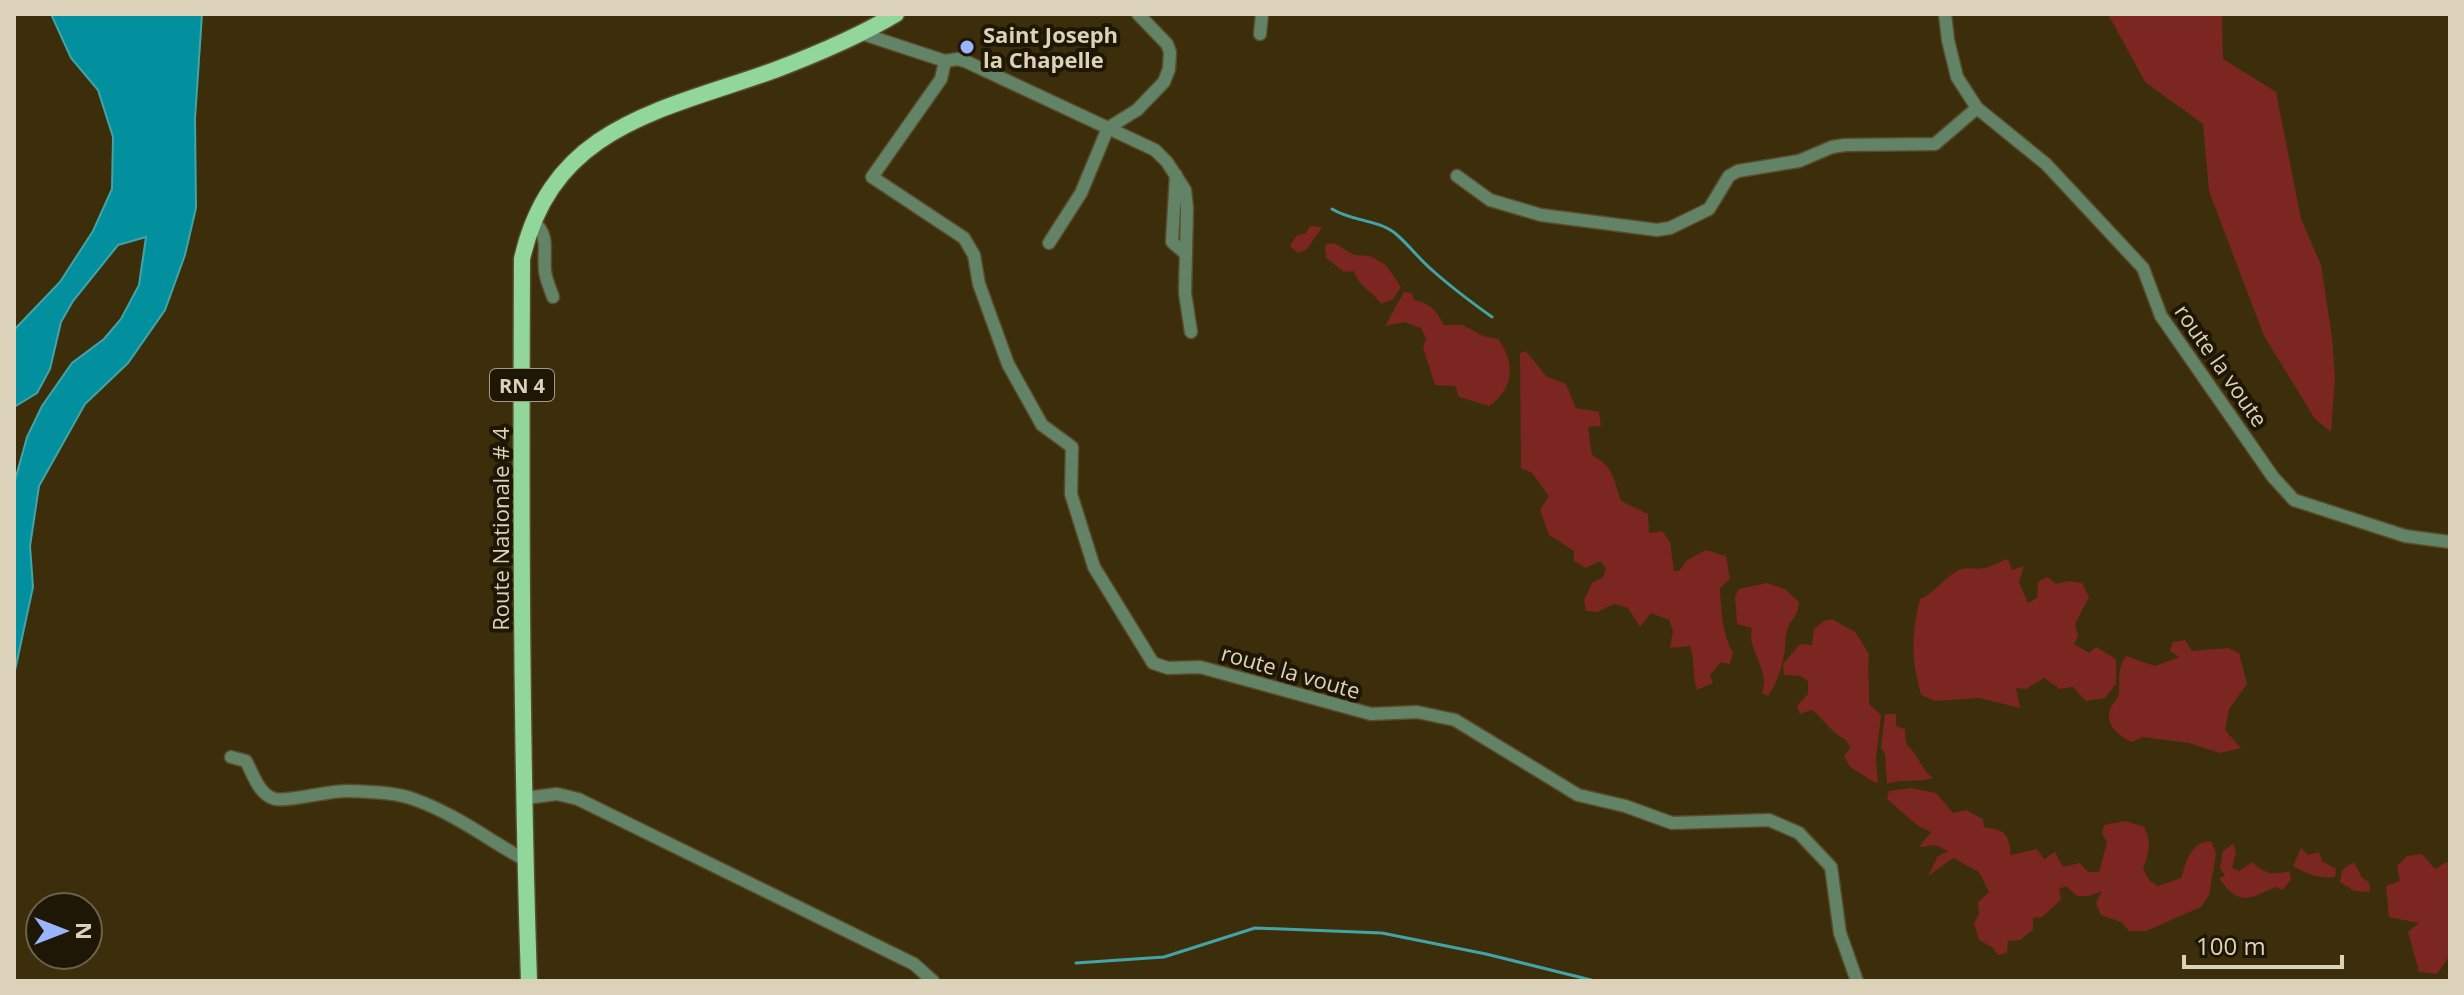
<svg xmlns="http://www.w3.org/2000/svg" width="2464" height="995" viewBox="0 0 2464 995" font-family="'Open Sans',sans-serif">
	<rect width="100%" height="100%" fill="#3c2e0a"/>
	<!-- green -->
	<g fill="#7b2620">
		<polygon points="2108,14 2222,14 2223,59 2276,92 2301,219 2321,265 2332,337 2335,378 2331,432 2315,419 2264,336 2209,191 2203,124 2145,82"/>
		<polygon points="1310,226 1322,227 1307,249 1298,253 1290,246 1296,236 1306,233"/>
		<path d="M1334,243L1354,255L1370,256L1386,265L1401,287L1393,299L1381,304C1371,289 1360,289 1354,271L1344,272L1326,258L1325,245Z"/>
		<path d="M1404,292L1412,293L1414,300C1431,304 1436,310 1444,325H1463L1483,336L1498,339C1516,363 1514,389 1489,406L1459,397L1455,386L1435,385L1423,348L1426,339L1421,328L1404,322L1385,326Z"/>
		<path d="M1526,351L1546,376L1566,384L1576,408L1599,412L1601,426L1588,427L1592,455C1613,466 1614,479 1621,501L1648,514L1649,533L1662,531L1670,542L1674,571H1679L1686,561L1706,550L1726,556L1730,579L1720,588C1721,608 1722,635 1733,652L1730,664L1721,662L1710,675L1713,683L1697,690C1692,674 1695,661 1690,646L1670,648L1673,631L1669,620L1651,613L1640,627L1628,608L1614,604L1597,612L1586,611L1584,600L1592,583L1603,577L1606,568L1600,561L1586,568L1574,561V551L1549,535L1540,510L1549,496L1532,473L1521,468L1520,353Z"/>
		<path d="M2008,559L2012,570L2024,566L2019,582L2028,603L2037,598L2038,582L2047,577L2056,584L2069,581L2082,583L2089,597L2075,624L2078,636L2074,644L2089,653L2096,647L2116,659V684L2105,698L2086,701L2073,687L2060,689L2044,678L2026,689L2016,688L2020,708L1979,698L1935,701L1921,695C1911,657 1911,638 1920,599C1935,593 1943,579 1957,571C1966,566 1974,570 1984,568C1992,567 1999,561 2008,559Z"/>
		<path d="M1767,583L1785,589L1799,602C1797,619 1792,617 1787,630C1785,636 1786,643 1785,649C1783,665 1777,683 1768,696L1762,693C1771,668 1746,651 1752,628L1737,624L1735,596L1739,589Z"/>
		<path d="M1832,619L1855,632L1869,654C1867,672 1870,687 1869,704L1881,715L1876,759L1878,783C1867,780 1861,772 1850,767L1844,756L1850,748L1846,740C1831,733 1825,720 1812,710L1800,714L1797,706L1808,694V681L1800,676L1784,675L1783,664L1800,644L1812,645L1814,629L1824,621Z"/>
		<path d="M2185,640L2192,651L2228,648L2239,653L2247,684L2229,709L2225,730L2241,748L2220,753L2189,743L2143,737L2132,742C2119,736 2105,726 2110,709C2113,702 2118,699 2119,692C2120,678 2117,668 2126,656L2155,666L2179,657L2170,651L2173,642Z"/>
		<path d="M1885,714H1896V726L1905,729L1906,744C1920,756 1920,769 1933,778C1917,783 1903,778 1887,784L1885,754L1881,748Z"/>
		<path d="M1911,788L1936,793L1953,813L1966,810L1983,819L1984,827C2006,831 2008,832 2011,855L2037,849L2044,859L2055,852L2063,867L2080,863L2088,872H2099L2107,842L2102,833L2104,825L2125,821L2144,827C2152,840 2149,855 2143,868L2149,880L2158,886L2181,878C2187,861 2190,842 2211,841L2216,853L2209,895L2201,907L2146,931H2129L2121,922L2101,915L2096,903L2102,891L2089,896H2077L2066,886L2059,889L2061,900L2042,917L2033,918V930L2020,940L2008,941L2007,953L1998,955L1992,947L1979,940L1974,923L1979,914L1978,902L1989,892L1979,872L1953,858L1928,876L1938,856L1948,851L1935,845L1919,847L1931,832L1917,825L1887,799L1889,791Z"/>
		<path d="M2233,844L2236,852L2232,868L2239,871L2252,862C2263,873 2274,876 2289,871L2291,879L2283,890L2276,887C2249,898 2240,908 2219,878L2225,876L2220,868L2223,851Z"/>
		<path d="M2301,848L2308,855L2319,852L2322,861L2336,869L2335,877C2319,879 2307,874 2293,866Z"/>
		<polygon points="2422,854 2435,869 2447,862 2450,865 2450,955 2437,974 2419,972 2408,932 2419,923 2389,917 2386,886 2400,881 2397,866 2407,856"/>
		<polygon points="2354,862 2362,878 2369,882 2370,892 2354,891 2340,882 2342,870"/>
	</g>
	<!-- water -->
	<polygon fill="#02909f" stroke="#43a4a7" stroke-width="2" points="51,14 202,14 195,119 196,208 185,255 165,310 128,363 85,404 39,486 30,546 33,587 14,675 14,484 27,437 42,406 72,363 104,339 121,319 139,285 146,237 118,245 73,301 61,322 50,369 37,393 14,407 14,330 60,282 93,231 112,189 113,137 98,90 71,58"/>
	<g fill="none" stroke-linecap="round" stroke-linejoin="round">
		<!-- stream -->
		<g stroke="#43a4a7" stroke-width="3">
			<path d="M1332,209C1353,222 1378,219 1396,234C1409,245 1419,259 1432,270C1451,287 1471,302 1492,317"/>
			<polyline points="1076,963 1164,957 1255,928 1382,933 1486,954 1595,981"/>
		</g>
		<defs>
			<g id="minor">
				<polyline points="1945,14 1948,40 1957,77 1977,108 2046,164 2143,268 2161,316 2273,477 2294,500 2405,536 2450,542"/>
				<polyline points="863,34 945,61 941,79 872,177 964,238 974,255 979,284 1008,364 1042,425 1072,447 1071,494 1094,567 1153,663 1168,668 1200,667 1371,714 1417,712 1455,720 1578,795 1625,806 1672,823 1769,820 1799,833 1831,867 1840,933 1857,981"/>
				<polyline points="1260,34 1262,14"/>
				<polyline points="945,61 958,59 967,62 1155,150 1167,162 1185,190 1187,208 1185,293 1191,332"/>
				<polyline points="1176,175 1172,242 1186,254"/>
				<polyline points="1457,176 1490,200 1541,215 1657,230 1670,228 1709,209 1729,176 1738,171 1799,161 1832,147 1845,145 1935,144 1977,108"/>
				<path d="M534,222C550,236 543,251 545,271C546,280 550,288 553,297"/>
				<polyline points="1049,243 1081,193 1108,128 1137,110 1164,82 1169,69 1170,52 1167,44 1138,14"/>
				<path d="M231,757L246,761C253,774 259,795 275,799C288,802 330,790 349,791C371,792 395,792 416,800C455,814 489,840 525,860"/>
				<polyline points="525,798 557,794 578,799 914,964 933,981"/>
			</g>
			<path id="major" d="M529,981C521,741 521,500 522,259C552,125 664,110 775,70C817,54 858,37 896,14"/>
		</defs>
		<!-- minor casing -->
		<use href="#minor" stroke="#594c2a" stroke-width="15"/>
		<!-- major casing -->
		<use href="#major" stroke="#594c2a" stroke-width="19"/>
		<!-- minor -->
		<use href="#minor" stroke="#628366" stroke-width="12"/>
		<!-- major -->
		<use href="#major" stroke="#91d69a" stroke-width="16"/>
	</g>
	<!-- markers -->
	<circle fill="#9ab5fd" stroke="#1f1705" stroke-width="3" cx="967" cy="47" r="8"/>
	<g text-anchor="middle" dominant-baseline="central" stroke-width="8" stroke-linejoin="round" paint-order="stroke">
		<!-- shield labels -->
		<rect fill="#1f1705" stroke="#a39a84" stroke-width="2" x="490" y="369" width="64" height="32" rx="6"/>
		<g font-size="20" font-weight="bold" fill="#dcd2ba">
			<text x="522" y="385">RN 4</text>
		</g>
		<!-- poi labels -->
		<g font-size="22" font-weight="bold" fill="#dcd2ba" stroke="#1f1705" text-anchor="start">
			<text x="983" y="34">Saint Joseph<tspan x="983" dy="25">la Chapelle</tspan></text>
		</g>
		<!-- street labels -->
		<g font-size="22" fill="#dcd2ba" stroke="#1f1705">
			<text transform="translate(2222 365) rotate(55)">route la voute</text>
			<text transform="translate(500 529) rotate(-90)">Route Nationale # 4</text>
			<text transform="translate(1291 671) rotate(16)">route la voute</text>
		</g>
	</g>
	<!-- border -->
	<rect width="2464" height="995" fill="none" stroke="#dcd2ba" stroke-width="32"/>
	<!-- north arrow -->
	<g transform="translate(64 931) rotate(90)"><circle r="38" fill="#1f1705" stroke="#6b624d" stroke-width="2"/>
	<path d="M0-6L14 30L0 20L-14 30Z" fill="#9ab5fd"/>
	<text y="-12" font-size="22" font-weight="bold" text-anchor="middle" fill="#dcd2ba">N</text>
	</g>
	<!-- scale -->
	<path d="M2184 955v12h158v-12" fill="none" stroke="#dcd2ba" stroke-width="4"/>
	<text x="2196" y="955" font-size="24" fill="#dcd2ba" stroke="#1f1705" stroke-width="6" paint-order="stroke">100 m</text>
</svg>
